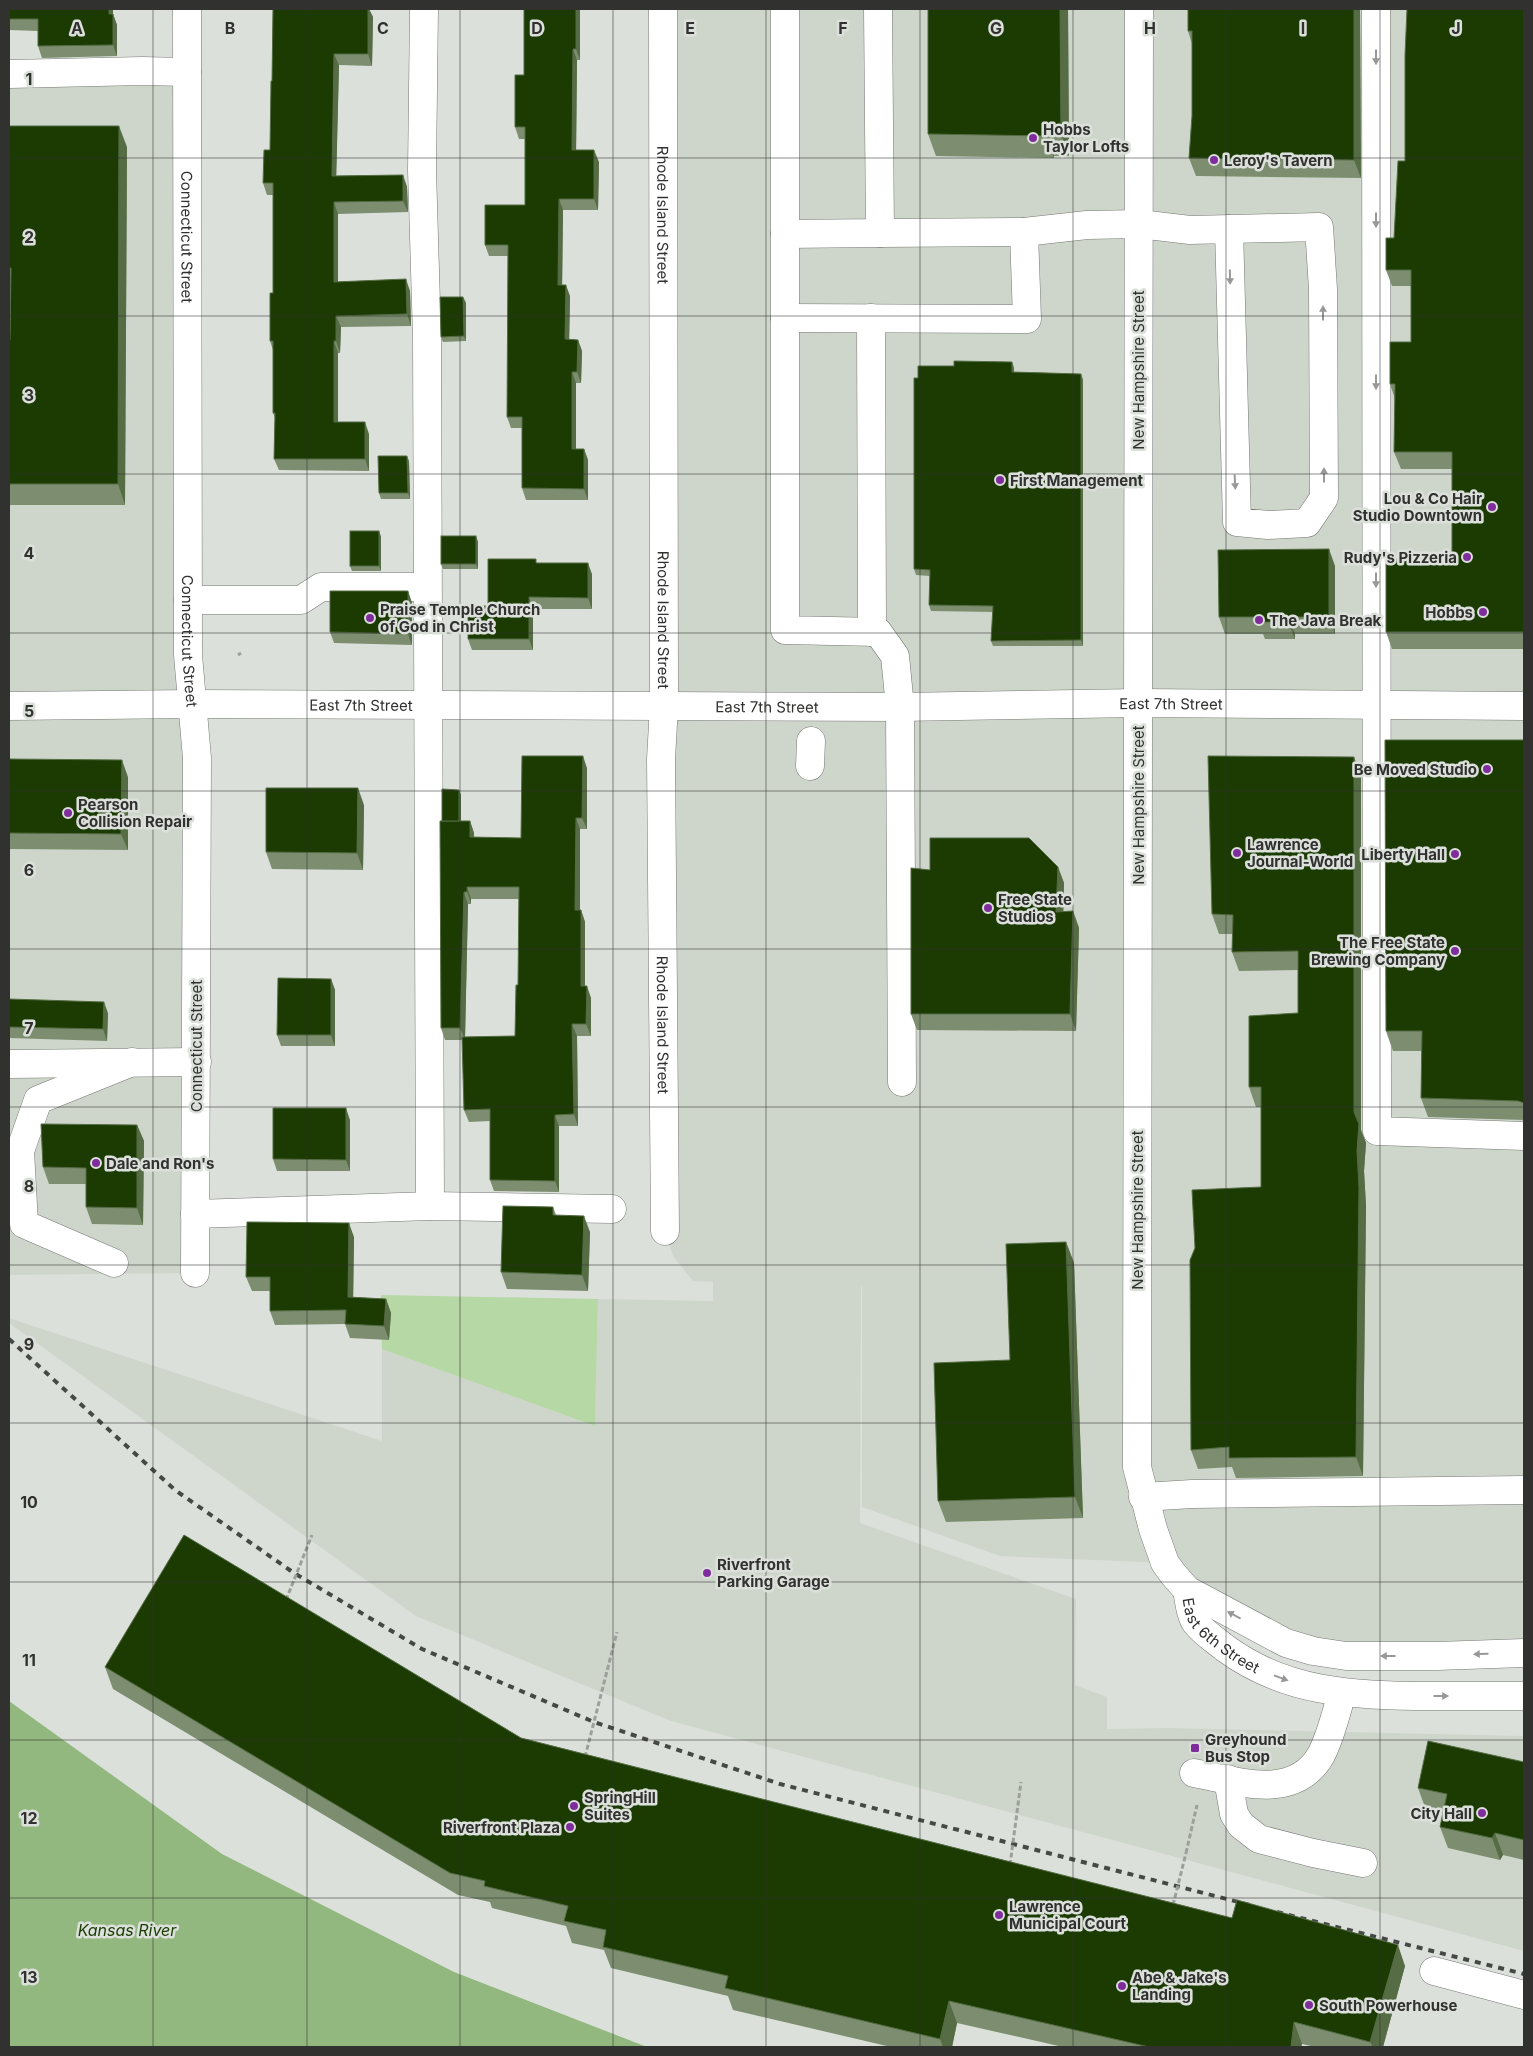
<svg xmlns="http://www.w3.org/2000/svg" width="1533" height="2056" viewBox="0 0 1533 2056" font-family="Inter,sans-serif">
	<rect width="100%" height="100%" fill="#dce0db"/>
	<!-- built -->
	<g fill="#ced6cb">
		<polygon points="663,9 1524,9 1524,1653 1313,1651 1165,1563 1000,1556 862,1507 862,1287 861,1286 860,1523 1076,1599 1075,1685 1107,1697 1107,1729 1166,1728 1524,1736 1524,1951 671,1721 416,1616 9,1323 9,1318 382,1441 382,1349 595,1426 598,1299 713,1301 713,1282 693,1281 673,1256 665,1231"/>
		<polygon points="187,72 195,1273 9,1275 9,74"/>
	</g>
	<!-- green -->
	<polygon fill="#b5d8a4" points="381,1295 598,1299 595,1426 382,1349"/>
	<!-- water -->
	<polygon fill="#92b87f" points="9,1701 222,1854 454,1972 647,2047 9,2047"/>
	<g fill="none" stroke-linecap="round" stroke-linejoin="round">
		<defs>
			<g id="minor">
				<path id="s1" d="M187,9L188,655L197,758L195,1273"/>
				<polyline points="424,9 422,170 427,337 430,1206"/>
				<path id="s2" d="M663,9L664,706L661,759L665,1231"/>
				<polyline points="785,9 785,630 878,632 895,656 900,707 902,1082"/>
				<polyline points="1139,9 1137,1467 1153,1529 1165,1563 1173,1574 1187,1590 1286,1643 1313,1651 1346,1656 1437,1656 1524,1653"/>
				<polyline points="1376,9 1377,1131 1524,1136"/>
				<polyline points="9,74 142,71 187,72"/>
				<polyline points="880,233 1024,232 1087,225 1139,224 1190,230 1319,227 1323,289 1324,498 1307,523 1268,525 1237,522 1229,229"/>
				<polyline points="785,234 880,233 878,9"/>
				<polyline points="785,318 1027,319 1024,232"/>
				<polyline points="871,318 872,632"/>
				<polyline points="188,600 301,600 321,587 427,587"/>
				<path id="s3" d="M9,706L192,704L900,707L1138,703L1524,706"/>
				<polyline points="810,766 811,741"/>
				<polyline points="9,1064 197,1062"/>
				<polyline points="195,1214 430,1206 612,1209"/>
				<polyline points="114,1263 24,1224 20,1151 38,1100 132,1062"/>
				<polyline points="1143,1497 1192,1494 1524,1490"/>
				<path id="s4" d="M1187,1590C1189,1599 1190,1615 1196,1623C1204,1633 1215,1640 1225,1648C1286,1693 1352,1695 1425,1696C1458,1696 1491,1696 1524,1696"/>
				<path d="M1194,1773C1237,1781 1294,1802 1321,1755C1331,1736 1336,1713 1342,1693"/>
				<polyline points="1228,1779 1234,1814 1241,1825 1259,1839 1313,1853 1363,1863"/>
				<polyline points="1434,1971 1524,1995"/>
			</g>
		</defs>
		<!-- minor casing -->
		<use href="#minor" stroke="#757874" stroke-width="29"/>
		<!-- path -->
		<g stroke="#9c9f9b" stroke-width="3" stroke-dasharray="5 2.5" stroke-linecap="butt">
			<polyline points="238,655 241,653"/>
			<polyline points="1186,1853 1197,1805"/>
		</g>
		<!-- minor -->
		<use href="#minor" stroke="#fff" stroke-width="28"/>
		<!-- rail -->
		<g stroke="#464845" stroke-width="4" stroke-dasharray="6 6" stroke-linecap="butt">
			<polyline points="9,1339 175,1490 294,1573 422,1649 594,1722 780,1784 1250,1905"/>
			<polyline points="1277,1912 1524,1974"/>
		</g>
		<!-- path-bridge -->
		<g stroke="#9c9f9b" stroke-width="3" stroke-dasharray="5 2.5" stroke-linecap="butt">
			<polyline points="286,1600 312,1535"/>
			<polyline points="585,1757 617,1632"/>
			<polyline points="1010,1865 1021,1782"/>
			<polyline points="1173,1905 1186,1853"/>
		</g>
	</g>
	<!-- wall -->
	<g fill="#7c8e6f" fill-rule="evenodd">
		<polygon points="9,9 113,9 113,14 117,25 117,56 42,58 38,46 38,31 9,30"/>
		<polygon points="273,9 369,9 373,17 372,66 339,65 336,176 403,175 407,187 408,212 338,214 338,282 410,291 411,326 341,327 340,353 338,353 338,422 369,434 369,471 279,470 274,459 275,418 273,413 273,350 270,341 273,293 273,195 267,195 263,183 270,150 272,81"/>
		<polygon points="580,9 580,60 577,60 576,150 599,162 598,210 563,210 562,285 570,296 569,339 578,340 582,351 581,383 576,383 576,449 584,449 588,460 588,500 526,500 522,488 522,428 511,428 507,417 508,256 489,256 485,245 525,205 525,139 519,139 515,127 524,75"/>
		<polygon points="928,9 1068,9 1069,156 1054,156 1054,158 936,156 928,134"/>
		<polygon points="1188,9 1360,9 1361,178 1196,176 1189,158 1192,116 1192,44 1188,31"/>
		<polygon points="1524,9 1524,649 1392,649 1386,632 1452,559 1452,469 1401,469 1394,452 1395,399 1390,384 1411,342 1411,286 1392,286 1386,270 1394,238 1405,161 1407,20"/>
		<polygon points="9,126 127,147 125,505 9,505 9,340 10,340 11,289 9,289"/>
		<polygon points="463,297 466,303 466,341 443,342 441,337"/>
		<polygon points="1012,362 1014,368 1014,372 1081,374 1083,380 1083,646 993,646 991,641 993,612 931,611 929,605 930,576 916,575 914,569 954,366"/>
		<polygon points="409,461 410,499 381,499 379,493"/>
		<polygon points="379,531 381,537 381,571 352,571 350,566"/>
		<polygon points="476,536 478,542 478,569 443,569 441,564"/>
		<polygon points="537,563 592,574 592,609 533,609 533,650 472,650 468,639 488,606"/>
		<polygon points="1335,566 1335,634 1295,634 1295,639 1265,639 1263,634 1225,634 1219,617"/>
		<polygon points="408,591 412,603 412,645 334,643 330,632"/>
		<polygon points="1524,740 1524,1120 1428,1117 1421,1098 1422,1051 1393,1051 1386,1031"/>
		<polygon points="9,759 128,777 128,850 9,849"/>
		<path d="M587,768V829H580V910H581L585,922V986L591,998V1036H577L578,1126H559V1192L494,1191L490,1180V1121L469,1122L464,1110L463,1040H445L441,1028L442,821L459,790L461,795V821H470L474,833V837L521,838ZM471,899H519L518,985L515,1036L465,1037L468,904H471Z"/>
		<polygon points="1361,776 1361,1130 1366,1143 1364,1171 1366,1206 1363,1476 1236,1478 1232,1467 1198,1469 1191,1450 1261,1187 1261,1107 1256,1107 1249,1087 1298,1013 1298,970 1239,971 1232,952 1233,934 1219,934 1212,914"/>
		<polygon points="364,805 363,870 272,869 266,852"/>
		<polygon points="1058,867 1064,883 1063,912 1073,911 1079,928 1076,1031 917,1030 911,1014 930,870"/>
		<polygon points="331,979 335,990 335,1046 281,1046 277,1035"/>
		<polygon points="9,999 108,1013 107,1041 9,1038"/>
		<polygon points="350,1120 350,1171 277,1171 273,1159"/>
		<polygon points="137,1125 144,1141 143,1225 92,1224 86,1207 86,1184 49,1184 43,1167"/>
		<polygon points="553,1207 556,1215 590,1232 588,1291 507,1289 501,1272"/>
		<polygon points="354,1237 353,1297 386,1299 391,1313 389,1340 350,1338 345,1324 275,1325 270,1311 270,1291 252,1291 246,1277"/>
		<polygon points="1066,1242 1074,1263 1083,1518 946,1522 938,1501 1010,1360"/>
		<polygon points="105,1667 521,1738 1405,1966 1383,2047 1315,2047 1302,2044 1301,2047 1063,2047 957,2023 952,2047 891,2047 733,2010 728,1996 611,1968 604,1950 572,1943 566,1926 492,1908 490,1902 458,1895 113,1689"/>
		<polygon points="1524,1762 1524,1860 1503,1855 1500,1860 1448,1848 1440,1827 1443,1813 1426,1810 1418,1788"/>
	</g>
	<!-- shaded-wall -->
	<g fill="#556c44">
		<polygon points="109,9 113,9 113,25 109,14"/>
		<polygon points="368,9 369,9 373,17 372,66 368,54"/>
		<polygon points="576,9 580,9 580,60 576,49"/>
		<polygon points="1060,9 1068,9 1069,156 1061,134"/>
		<polygon points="1354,9 1360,9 1361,178 1354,160"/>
		<polygon points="113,14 117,25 117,56 113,45"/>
		<polygon points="573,49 577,60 576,161 572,150"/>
		<polygon points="334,54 339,65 336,188 332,176"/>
		<polygon points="119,126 127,147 125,505 118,484"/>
		<polygon points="1046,134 1054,156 1054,158 1046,136"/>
		<polygon points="594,150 599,162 598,210 594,199"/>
		<polygon points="403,175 407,187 408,212 403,201"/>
		<polygon points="559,199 563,210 562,296 558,285"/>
		<polygon points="334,202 338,214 338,294 334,282"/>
		<polygon points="406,279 410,291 411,326 407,314"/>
		<polygon points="566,285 570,296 569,351 565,339"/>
		<polygon points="463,297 466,303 466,341 464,336"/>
		<polygon points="336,316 341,327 340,353 336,341"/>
		<polygon points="578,340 582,351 581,383 577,372"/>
		<polygon points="334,341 338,353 338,433 334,422"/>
		<polygon points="1012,362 1014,368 1014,378 1012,372"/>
		<polygon points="572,372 576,383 576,460 572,449"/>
		<polygon points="1081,374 1083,380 1083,646 1081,640"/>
		<polygon points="365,422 369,434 369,471 365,459"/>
		<polygon points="584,449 588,460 588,500 584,489"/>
		<polygon points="407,456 409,461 410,499 408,493"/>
		<polygon points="379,531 381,537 381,571 379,566"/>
		<polygon points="476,536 478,542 478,569 476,564"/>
		<polygon points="1329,549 1335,566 1335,634 1329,617"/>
		<polygon points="588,563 592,574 592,609 588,598"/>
		<polygon points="408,591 412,603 412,645 408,634"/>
		<polygon points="529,597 533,609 533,650 529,639"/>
		<polygon points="1288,617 1295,634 1295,639 1288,622"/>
		<polygon points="583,756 587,768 587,829 582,818"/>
		<polygon points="1354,757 1361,776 1361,1130 1366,1143 1364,1171 1366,1206 1363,1476 1356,1457 1354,1112"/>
		<polygon points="122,760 128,777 128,850 121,834"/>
		<polygon points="358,788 364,805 363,870 357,853"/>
		<polygon points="459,790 461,795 461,828 459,822"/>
		<polygon points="576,818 580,829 580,922 575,910"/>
		<polygon points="470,821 474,833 474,849 470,837"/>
		<polygon points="1058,867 1064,883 1063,928 1056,912"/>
		<polygon points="467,887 471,899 471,904 467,892"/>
		<polygon points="464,892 468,904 465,1040 460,1028"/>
		<polygon points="581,910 585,922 585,998 581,986"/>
		<polygon points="1073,911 1079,928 1076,1031 1070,1014"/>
		<polygon points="331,979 335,990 335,1046 331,1035"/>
		<polygon points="587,986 591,998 591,1036 586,1024"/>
		<polygon points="104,1002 108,1013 107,1041 103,1029"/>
		<polygon points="572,1024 577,1036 578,1126 574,1114"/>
		<polygon points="346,1108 350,1120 350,1171 346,1160"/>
		<polygon points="555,1115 559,1126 559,1192 555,1181"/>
		<polygon points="137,1125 144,1141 143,1225 137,1208"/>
		<polygon points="584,1216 590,1232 588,1291 582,1275"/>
		<polygon points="349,1223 354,1237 353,1311 348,1297"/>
		<polygon points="1066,1242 1074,1263 1083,1518 1075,1497"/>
		<polygon points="386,1299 391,1313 389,1340 384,1326"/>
		<polygon points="1495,1833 1503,1855 1500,1860 1492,1838"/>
		<polygon points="1398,1945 1405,1966 1383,2047 1373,2047 1370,2042"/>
		<polygon points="949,2001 957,2023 952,2047 943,2047 940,2039"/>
		<polygon points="1294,2022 1302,2044 1301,2047 1291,2047"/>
	</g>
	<!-- building -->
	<g fill="#1b3b03" stroke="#556c44">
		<polygon points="9,9 109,9 109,14 113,14 113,45 38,46 38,19 9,19"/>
		<polygon points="273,9 368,9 368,54 334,54 332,176 403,175 403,201 334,202 334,282 406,279 407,314 336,316 336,341 334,341 334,422 365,422 365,459 274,459 275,413 273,413 273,341 270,341 270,293 273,293 273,183 263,183 264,150 270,150 271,81 272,81"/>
		<polygon points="524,9 576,9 576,49 573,49 572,150 594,150 594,199 559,199 558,285 566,285 565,339 578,340 577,372 572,372 572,449 584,449 584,489 522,488 522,417 507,417 508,245 485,245 485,205 525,205 525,127 515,127 515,75 524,75"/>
		<polygon points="928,9 1060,9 1061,134 1046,134 1046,136 928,134"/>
		<polygon points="1188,9 1354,9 1354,160 1189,158 1192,116 1192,31 1188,31"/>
		<polygon points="1407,9 1524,9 1524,632 1386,632 1386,559 1452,559 1452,452 1394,452 1395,384 1390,384 1390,342 1411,342 1411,270 1386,270 1386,238 1394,238 1398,161 1405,161 1405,55"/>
		<polygon points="9,126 119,126 118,484 9,484 9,340 10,340 11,268 9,268"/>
		<polygon points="440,297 463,297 464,336 441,337"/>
		<polygon points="954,361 1012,362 1012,372 1081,374 1081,640 991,641 993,606 929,605 930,570 914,569 914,378 918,378 918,366 954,366"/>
		<polygon points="378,456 407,456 408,493 379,493"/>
		<rect x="350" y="531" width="29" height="35"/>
		<rect x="441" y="536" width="35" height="28"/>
		<polygon points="1329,549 1329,617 1288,617 1288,622 1259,622 1259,617 1219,617 1218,550"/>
		<polygon points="488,559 536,559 536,563 588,563 588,598 529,597 529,639 468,639 468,606 488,606"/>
		<polygon points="330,591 408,591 408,634 330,632"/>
		<polygon points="1385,740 1524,740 1524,1103 1518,1101 1421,1098 1422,1031 1386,1031"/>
		<polygon points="522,756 583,756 582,818 576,818 575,910 581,910 581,986 587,986 586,1024 572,1024 574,1114 555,1115 555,1181 490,1180 490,1109 464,1110 462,1037 515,1036 516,985 518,985 519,887 467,887 467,892 464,892 460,1028 441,1028 440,821 470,821 470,837 521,838"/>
		<polygon points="1208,756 1354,757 1354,1112 1359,1124 1357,1151 1359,1187 1356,1457 1229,1458 1229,1447 1191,1450 1190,1260 1195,1248 1192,1190 1261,1187 1261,1087 1249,1087 1249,1016 1298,1013 1298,951 1232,952 1233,915 1212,914"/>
		<polygon points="9,759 122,760 121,834 9,833"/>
		<polygon points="266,788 358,788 357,853 266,852"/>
		<polygon points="442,789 459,790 459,821 442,821"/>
		<polygon points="930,838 1029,838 1058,867 1056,912 1073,911 1070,1014 911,1014 911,868 930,870"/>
		<polygon points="278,978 331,979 331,1035 277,1035"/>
		<polygon points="9,999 104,1002 103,1029 9,1027"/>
		<polygon points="273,1108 346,1108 346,1160 273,1159"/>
		<polygon points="41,1124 137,1125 137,1208 86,1207 86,1168 43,1167"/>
		<polygon points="503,1206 553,1207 553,1215 584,1216 582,1275 501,1272"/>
		<polygon points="247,1222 349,1223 348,1297 386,1299 384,1326 345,1324 346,1310 270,1311 270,1277 246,1277"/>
		<polygon points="1066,1242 1075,1497 938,1501 934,1363 1010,1360 1006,1244"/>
		<polygon points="184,1535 521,1738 1232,1918 1237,1900 1398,1945 1370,2042 1294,2022 1291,2047 1149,2047 949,2001 940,2039 725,1988 728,1976 603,1947 606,1930 564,1921 568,1906 484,1886 485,1881 450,1873 105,1667"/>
		<polygon points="1428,1741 1524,1762 1524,1840 1495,1833 1492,1838 1440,1827 1447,1794 1418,1788"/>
	</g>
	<!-- one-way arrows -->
	<defs><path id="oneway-solid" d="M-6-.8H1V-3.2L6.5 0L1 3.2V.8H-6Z" transform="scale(1.25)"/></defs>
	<g fill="#989898">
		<use href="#oneway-solid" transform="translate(1376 57) rotate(90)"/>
		<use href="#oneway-solid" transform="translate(1376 220) rotate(90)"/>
		<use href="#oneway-solid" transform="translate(1230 277) rotate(89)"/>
		<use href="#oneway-solid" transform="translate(1323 313) rotate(-90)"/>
		<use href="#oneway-solid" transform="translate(1376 382) rotate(90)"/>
		<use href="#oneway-solid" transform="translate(1324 475) rotate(-90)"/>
		<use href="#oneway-solid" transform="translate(1235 482) rotate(87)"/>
		<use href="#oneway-solid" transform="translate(1376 580) rotate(90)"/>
		<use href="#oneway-solid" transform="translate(1234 1615) rotate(-152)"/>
		<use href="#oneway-solid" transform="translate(1481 1654) rotate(178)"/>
		<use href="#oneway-solid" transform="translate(1388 1656) rotate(180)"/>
		<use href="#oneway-solid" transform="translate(1281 1678) rotate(20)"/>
		<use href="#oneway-solid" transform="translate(1441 1696)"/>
	</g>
	<!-- grid -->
	<path fill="none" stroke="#313230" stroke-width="1" stroke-opacity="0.55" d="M153,9V2047M307,9V2047M460,9V2047M613,9V2047M766,9V2047M920,9V2047M1073,9V2047M1226,9V2047M1380,9V2047M9,158H1524M9,316H1524M9,474H1524M9,633H1524M9,791H1524M9,949H1524M9,1107H1524M9,1265H1524M9,1423H1524M9,1582H1524M9,1740H1524M9,1898H1524"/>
	<!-- markers -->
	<g fill="#7f2d9d" stroke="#dce0db" stroke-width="2">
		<circle cx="1033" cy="138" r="5"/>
		<circle cx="1214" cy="160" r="5"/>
		<circle cx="1000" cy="480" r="5"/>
		<circle cx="1492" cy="507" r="5"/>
		<circle cx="1467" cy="557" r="5"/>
		<circle cx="1483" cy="612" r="5"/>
		<circle cx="370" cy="618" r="5"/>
		<circle cx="1259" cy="620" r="5"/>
		<circle cx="1487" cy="769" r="5"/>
		<circle cx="68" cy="813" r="5"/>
		<circle cx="1237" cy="853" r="5"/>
		<circle cx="1455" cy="854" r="5"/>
		<circle cx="988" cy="908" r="5"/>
		<circle cx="1455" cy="951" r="5"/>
		<circle cx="96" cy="1163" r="5"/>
		<circle cx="707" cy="1573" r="5"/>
		<rect x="1190" y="1743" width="10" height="10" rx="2.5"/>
		<circle cx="574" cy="1806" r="5"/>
		<circle cx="1482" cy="1813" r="5"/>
		<circle cx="570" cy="1827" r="5"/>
		<circle cx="999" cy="1915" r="5"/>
		<circle cx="1122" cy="1986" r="5"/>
		<circle cx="1309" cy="2005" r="5"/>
	</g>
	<g text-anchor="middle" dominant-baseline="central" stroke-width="5" stroke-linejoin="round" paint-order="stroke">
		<!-- poi labels -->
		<g font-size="15" font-weight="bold" fill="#313230" stroke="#dce0db" text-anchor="start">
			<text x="1043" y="129">Hobbs<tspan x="1043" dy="17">Taylor Lofts</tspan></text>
			<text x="1224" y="160">Leroy's Tavern</text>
			<text x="1010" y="480">First Management</text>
			<text x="1482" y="498" text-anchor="end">Lou &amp; Co Hair<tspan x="1482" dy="17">Studio Downtown</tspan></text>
			<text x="1457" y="557" text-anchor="end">Rudy's Pizzeria</text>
			<text x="380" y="609">Praise Temple Church<tspan x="380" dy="17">of God in Christ</tspan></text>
			<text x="1473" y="612" text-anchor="end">Hobbs</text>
			<text x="1269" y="620">The Java Break</text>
			<text x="1477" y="769" text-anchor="end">Be Moved Studio</text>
			<text x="78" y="804">Pearson<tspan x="78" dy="17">Collision Repair</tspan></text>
			<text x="1247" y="844">Lawrence<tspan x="1247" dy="17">Journal-World</tspan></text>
			<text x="1445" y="854" text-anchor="end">Liberty Hall</text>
			<text x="998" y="899">Free State<tspan x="998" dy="17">Studios</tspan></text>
			<text x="1445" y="942" text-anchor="end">The Free State<tspan x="1445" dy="17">Brewing Company</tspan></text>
			<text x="106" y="1163">Dale and Ron's</text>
			<text x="717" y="1564">Riverfront<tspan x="717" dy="17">Parking Garage</tspan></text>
			<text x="1205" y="1739">Greyhound<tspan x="1205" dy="17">Bus Stop</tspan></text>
			<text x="584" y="1797">SpringHill<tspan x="584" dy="17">Suites</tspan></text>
			<text x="1472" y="1813" text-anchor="end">City Hall</text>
			<text x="560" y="1827" text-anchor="end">Riverfront Plaza</text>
			<text x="1009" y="1906">Lawrence<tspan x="1009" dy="17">Municipal Court</tspan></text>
			<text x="1132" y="1977">Abe &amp; Jake's<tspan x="1132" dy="17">Landing</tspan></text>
			<text x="1319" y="2005">South Powerhouse</text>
		</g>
		<!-- street labels -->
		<g font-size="15" fill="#313230" stroke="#dce0db">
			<text stroke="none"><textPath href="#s2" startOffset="206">Rhode Island Street</textPath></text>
			<text stroke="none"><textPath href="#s1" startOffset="228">Connecticut Street</textPath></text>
			<text transform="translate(1138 370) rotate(-90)">New Hampshire Street</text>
			<text stroke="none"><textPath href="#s2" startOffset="611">Rhode Island Street</textPath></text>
			<text stroke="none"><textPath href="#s1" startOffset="632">Connecticut Street</textPath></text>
			<text stroke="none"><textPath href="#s3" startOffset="1162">East 7th Street</textPath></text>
			<text stroke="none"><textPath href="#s3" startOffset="352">East 7th Street</textPath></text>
			<text stroke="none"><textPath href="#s3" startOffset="758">East 7th Street</textPath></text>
			<text transform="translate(1138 805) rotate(-90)">New Hampshire Street</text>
			<text stroke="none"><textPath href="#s2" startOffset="1016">Rhode Island Street</textPath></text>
			<text transform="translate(196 1046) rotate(-90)">Connecticut Street</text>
			<text transform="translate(1137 1210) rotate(-90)">New Hampshire Street</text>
			<text stroke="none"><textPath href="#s4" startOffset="60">East 6th Street</textPath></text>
		</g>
		<!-- water labels -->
		<g font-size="16" font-style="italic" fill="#193c00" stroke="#dce0db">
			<text x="127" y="1930">Kansas River</text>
		</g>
	</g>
	<g font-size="16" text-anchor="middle" font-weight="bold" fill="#313230" stroke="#dce0db" stroke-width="5" stroke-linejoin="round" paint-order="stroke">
		<text x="77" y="34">A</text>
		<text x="230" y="34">B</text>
		<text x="383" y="34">C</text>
		<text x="537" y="34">D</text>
		<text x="690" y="34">E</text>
		<text x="843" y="34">F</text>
		<text x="996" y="34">G</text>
		<text x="1150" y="34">H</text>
		<text x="1303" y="34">I</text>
		<text x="1456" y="34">J</text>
		<text x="29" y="85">1</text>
		<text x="29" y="243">2</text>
		<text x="29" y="401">3</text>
		<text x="29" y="559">4</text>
		<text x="29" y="717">5</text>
		<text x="29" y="876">6</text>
		<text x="29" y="1034">7</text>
		<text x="29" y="1192">8</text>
		<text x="29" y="1350">9</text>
		<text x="29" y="1508">10</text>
		<text x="29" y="1666">11</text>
		<text x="29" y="1824">12</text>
		<text x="29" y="1983">13</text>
	</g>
	<!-- border -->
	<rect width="1533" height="2056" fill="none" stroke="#313230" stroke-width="20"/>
</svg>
